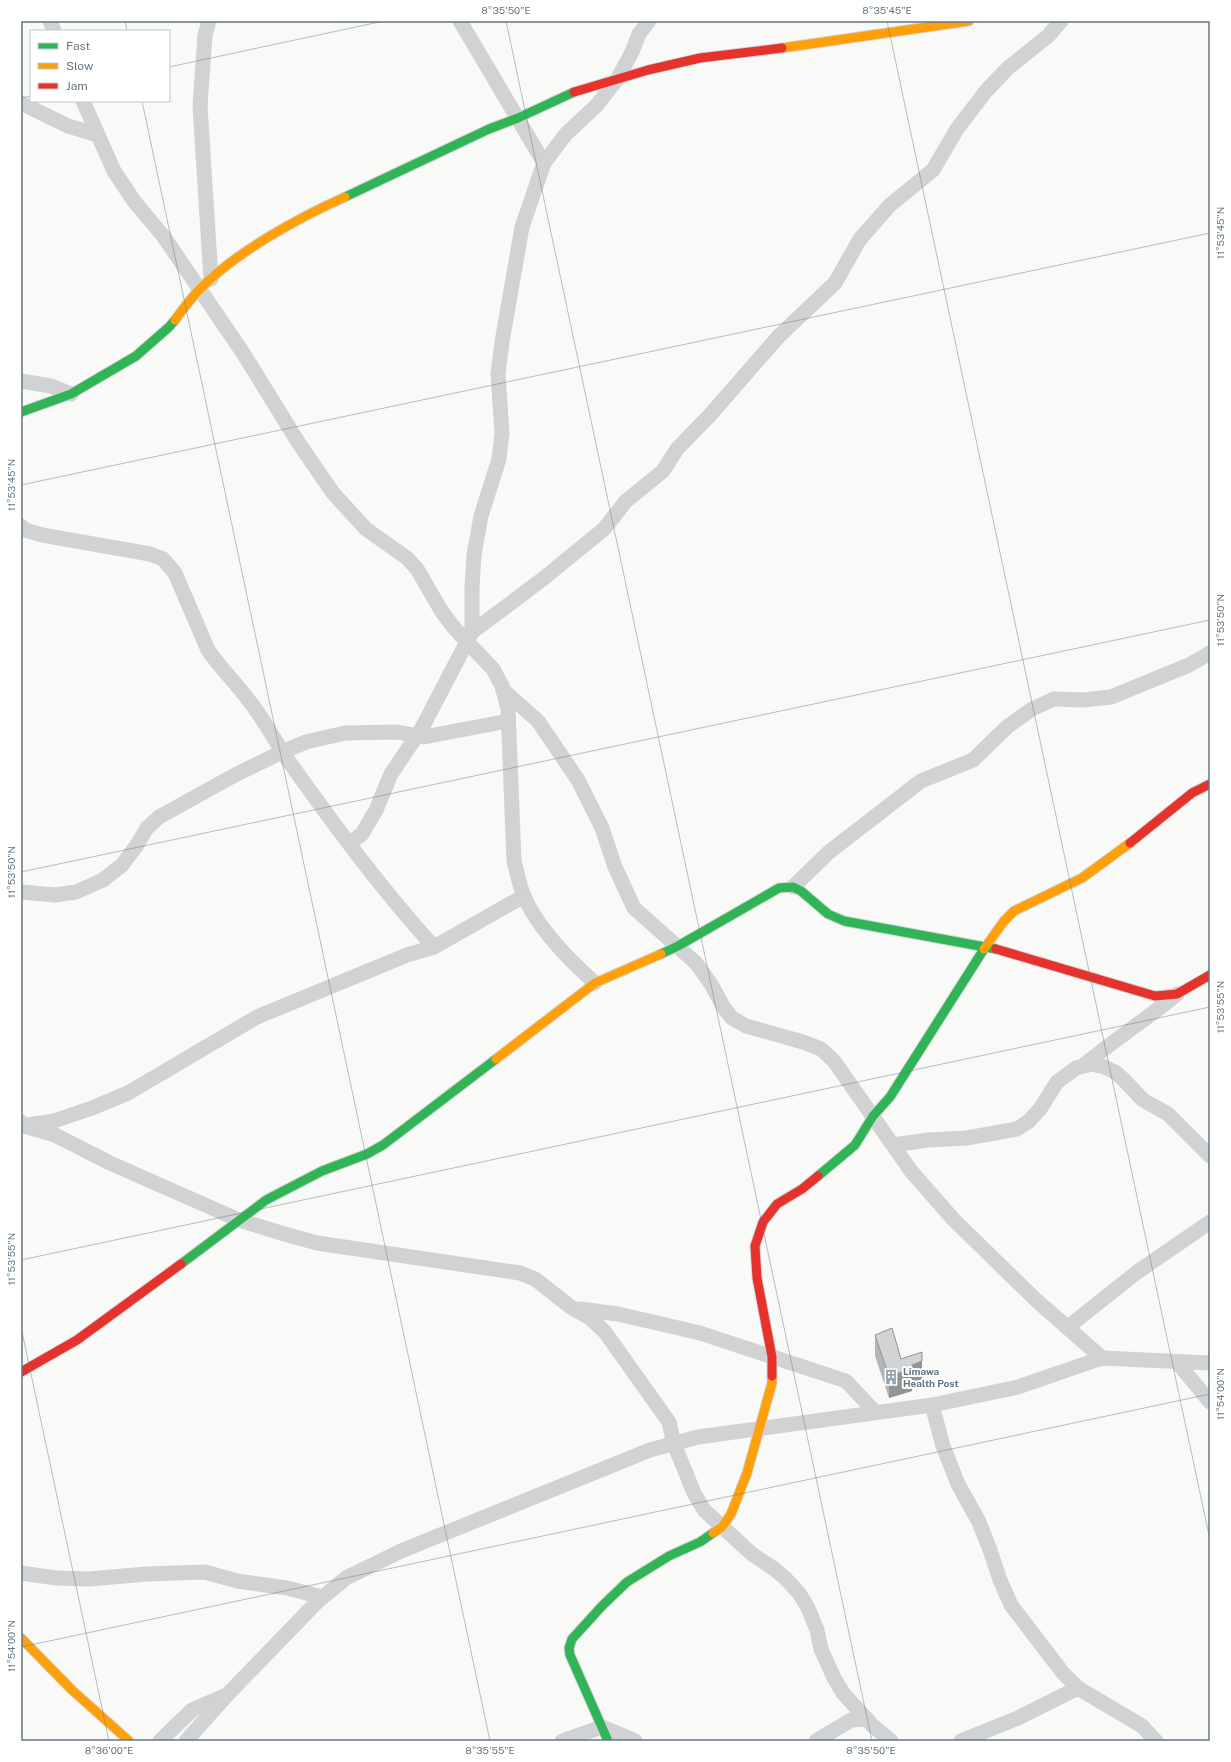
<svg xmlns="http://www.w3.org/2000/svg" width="1231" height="1762" viewBox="0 0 1231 1762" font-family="'Public Sans',sans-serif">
	<rect width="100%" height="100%" fill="#f9f9f8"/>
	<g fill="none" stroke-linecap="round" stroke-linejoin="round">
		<defs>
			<g id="fast">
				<polyline points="345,197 489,129 518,118 574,92"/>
				<polyline points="21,412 71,394 136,356 169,327 175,320"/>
				<polyline points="661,954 678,946 779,888 793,887 801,891 828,914 844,921 996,949"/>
				<polyline points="818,1176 855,1145 873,1116 890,1097 984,949"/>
				<polyline points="181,1264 266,1200 322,1171 367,1154 383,1145 496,1059"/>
				<polyline points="608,1741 570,1655 569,1648 572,1639 602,1606 627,1582 669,1556 700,1542 713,1533"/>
			</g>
			<g id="slow">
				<polyline points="782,48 969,21"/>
				<path d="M175,320C183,309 191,298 200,289C236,252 298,218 345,197"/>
				<polyline points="984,949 1004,921 1014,911 1082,878 1130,843"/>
				<polyline points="496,1059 595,983 661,954"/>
				<polyline points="713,1533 722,1527 731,1514 747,1473 772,1383 772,1376"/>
				<polyline points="21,1638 72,1690 129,1741"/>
			</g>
			<g id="jam">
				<polyline points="574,92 648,70 700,58 782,48"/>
				<polyline points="1130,843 1192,793 1210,784"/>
				<polyline points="996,949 1155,996 1177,994 1210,975"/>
				<polyline points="21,1372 77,1340 181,1264"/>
				<polyline points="772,1376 772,1357 757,1278 755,1246 763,1222 777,1204 802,1189 818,1176"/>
			</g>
		</defs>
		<!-- fast casing -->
		<use href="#fast" stroke="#d5d7d7" stroke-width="11"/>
		<!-- slow casing -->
		<use href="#slow" stroke="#d5d7d7" stroke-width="11"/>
		<!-- jam casing -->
		<use href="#jam" stroke="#d5d7d7" stroke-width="11"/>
		<!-- street -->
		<g stroke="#d1d2d3" stroke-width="15">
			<polyline points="50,21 54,31"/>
			<polyline points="209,21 205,35 200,106 211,279"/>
			<polyline points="460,21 544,163"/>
			<path d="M83,101L114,171L134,201L164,237L243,353L298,442L333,493L366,529L407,558L417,569L442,612L455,629L493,669L502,686L508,709L514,861C517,872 519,883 523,894C537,928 568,959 595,983"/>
			<polyline points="21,103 68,126 98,135"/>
			<polyline points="21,381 51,386 71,394"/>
			<path d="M21,526L25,530L42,535L150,554L163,559L175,573L208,650C221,669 237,684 250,702C265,721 276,743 290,763C335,826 382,890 434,947"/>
			<polyline points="472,632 544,578 604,529 626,501 663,471 677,449 710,415 779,336 835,283 860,239 890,205 933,170 957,129 986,91 1008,68 1048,36 1061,21"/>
			<polyline points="503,690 538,721 578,780 602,828 615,867 634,908 696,963 711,984 724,1008 732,1018 746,1026 803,1042 821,1049 834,1061 911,1171 953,1219 1036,1300 1102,1358"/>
			<polyline points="350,843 362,834 376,810 391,774 422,728 472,632 472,588 474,555 481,516 499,459 502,433 498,374 502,342 522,227 544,163 566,134 597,105 618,78 632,52 639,34 649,21"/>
			<polyline points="793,887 829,852 921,781 973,760 1007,727 1032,709 1054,699 1084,700 1111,697 1189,665 1210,653"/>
			<polyline points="21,892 55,895 76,892 103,880 122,865 137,845 147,828 159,817 235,775 282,752 306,742 345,733 397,732 424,737 508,721"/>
			<path d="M1084,1065C1114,1040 1147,1019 1177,994"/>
			<polyline points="21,1122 24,1126 55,1135 110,1163 239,1220 281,1233 317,1243 520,1273 535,1279 572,1308 590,1318 605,1332 669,1422 674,1444 694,1493 704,1510 752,1554 773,1568 785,1578 799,1593 808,1608 817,1630 821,1649 834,1678 843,1693 873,1726 891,1741"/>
			<polyline points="28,1125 54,1121 92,1108 128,1093 257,1017 407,955 434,947 524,896"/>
			<polyline points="893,1145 928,1140 967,1138 1017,1129 1029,1121 1040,1109 1057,1082 1076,1068 1091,1064 1102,1066 1115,1072 1123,1079 1143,1100 1168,1114 1210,1156"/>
			<polyline points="580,1309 618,1314 700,1333 846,1381 875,1412"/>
			<polyline points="1068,1327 1136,1273 1210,1222"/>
			<polyline points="1177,1362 1210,1402"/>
			<polyline points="932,1405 943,1446 958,1484 979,1522 990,1550 1000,1580 1011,1605 1063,1673 1078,1688 1142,1726 1156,1741"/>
			<polyline points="21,1573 56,1578 89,1579 147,1574 205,1572 237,1581 287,1588 322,1597"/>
			<polyline points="160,1741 192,1710 224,1696"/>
			<polyline points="186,1741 227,1695 317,1602 346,1578 401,1551 650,1450 698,1437 932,1405 1018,1387 1102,1358 1210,1363"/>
			<polyline points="562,1741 602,1727 635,1741"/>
			<polyline points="816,1741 851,1720 867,1719"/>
			<polyline points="961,1741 1018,1718 1078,1688"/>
		</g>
		<!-- fast -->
		<use href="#fast" stroke="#30b455" stroke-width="9"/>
		<!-- slow -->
		<use href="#slow" stroke="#ff9f0a" stroke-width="9"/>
		<!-- jam -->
		<use href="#jam" stroke="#e5322d" stroke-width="9"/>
	</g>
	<!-- wall -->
	<polygon fill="#b4b5b6" points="875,1335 901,1359 922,1382 912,1386 912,1391 889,1398 875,1356"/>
	<!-- shaded-wall -->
	<polygon fill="#929494" points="922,1361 922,1382 912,1386 912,1391 889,1398 889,1376 912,1365"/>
	<!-- building -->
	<polygon fill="#d1d3d4" stroke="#929494" points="892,1328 901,1359 922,1352 922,1361 912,1365 912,1369 889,1376 875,1335"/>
	<!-- ticks -->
	<path fill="none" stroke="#637684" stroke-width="1" stroke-opacity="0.45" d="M125,21L127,31M506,21L872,1741M887,21L1210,1540M169,67L384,21M21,98L31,96M142,101L490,1741M21,485L1210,233M21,872L1210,620M21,1260L1210,1007M21,1327L109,1741M21,1647L1210,1394"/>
	<!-- icons -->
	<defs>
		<symbol id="building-bare" viewBox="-9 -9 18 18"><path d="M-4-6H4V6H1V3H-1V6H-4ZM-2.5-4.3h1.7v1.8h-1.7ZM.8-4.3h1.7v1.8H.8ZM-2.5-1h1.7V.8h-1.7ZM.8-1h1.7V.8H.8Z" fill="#98a4ad" stroke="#fff" stroke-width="2.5" paint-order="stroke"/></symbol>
	</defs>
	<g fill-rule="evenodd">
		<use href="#building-bare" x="880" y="1366" width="22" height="22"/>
	</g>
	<g text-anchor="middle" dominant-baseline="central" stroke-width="4" stroke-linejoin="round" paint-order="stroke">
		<!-- poi labels -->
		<g font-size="10" font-weight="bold" fill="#637684" stroke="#fff" text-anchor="start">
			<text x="903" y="1371">Limawa<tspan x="903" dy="12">Health Post</tspan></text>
		</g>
	</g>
	<!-- border -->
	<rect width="1231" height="1762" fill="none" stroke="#ffffff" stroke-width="44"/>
	<!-- legend -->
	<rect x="30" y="30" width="140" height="72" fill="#ffffff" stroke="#c1c8ce"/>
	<rect x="38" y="43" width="20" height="6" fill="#30b455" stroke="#c1c8ce"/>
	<text x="66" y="50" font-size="12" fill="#637684">Fast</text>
	<rect x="38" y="63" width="20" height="6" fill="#ff9f0a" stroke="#c1c8ce"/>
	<text x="66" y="70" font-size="12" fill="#637684">Slow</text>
	<rect x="38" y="83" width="20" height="6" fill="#e5322d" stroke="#c1c8ce"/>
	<text x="66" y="90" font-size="12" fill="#637684">Jam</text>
	<rect x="22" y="22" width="1187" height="1718" fill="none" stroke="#637684" stroke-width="1.5"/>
	<g font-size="10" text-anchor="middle" fill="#637684">
		<text x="506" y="14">8°35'50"E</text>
		<text x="887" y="14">8°35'45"E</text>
		<text transform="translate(1220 233) rotate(-90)" y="4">11°53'45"N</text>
		<text transform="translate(11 485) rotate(-90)" y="4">11°53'45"N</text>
		<text transform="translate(1220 620) rotate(-90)" y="4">11°53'50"N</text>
		<text transform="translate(11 872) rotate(-90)" y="4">11°53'50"N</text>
		<text transform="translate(1220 1007) rotate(-90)" y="4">11°53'55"N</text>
		<text transform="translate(11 1259) rotate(-90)" y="4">11°53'55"N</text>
		<text transform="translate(1220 1394) rotate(-90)" y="4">11°54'00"N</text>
		<text transform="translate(11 1646) rotate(-90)" y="4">11°54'00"N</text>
		<text x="109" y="1754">8°36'00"E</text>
		<text x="490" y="1754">8°35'55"E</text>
		<text x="871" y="1754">8°35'50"E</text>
	</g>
</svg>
